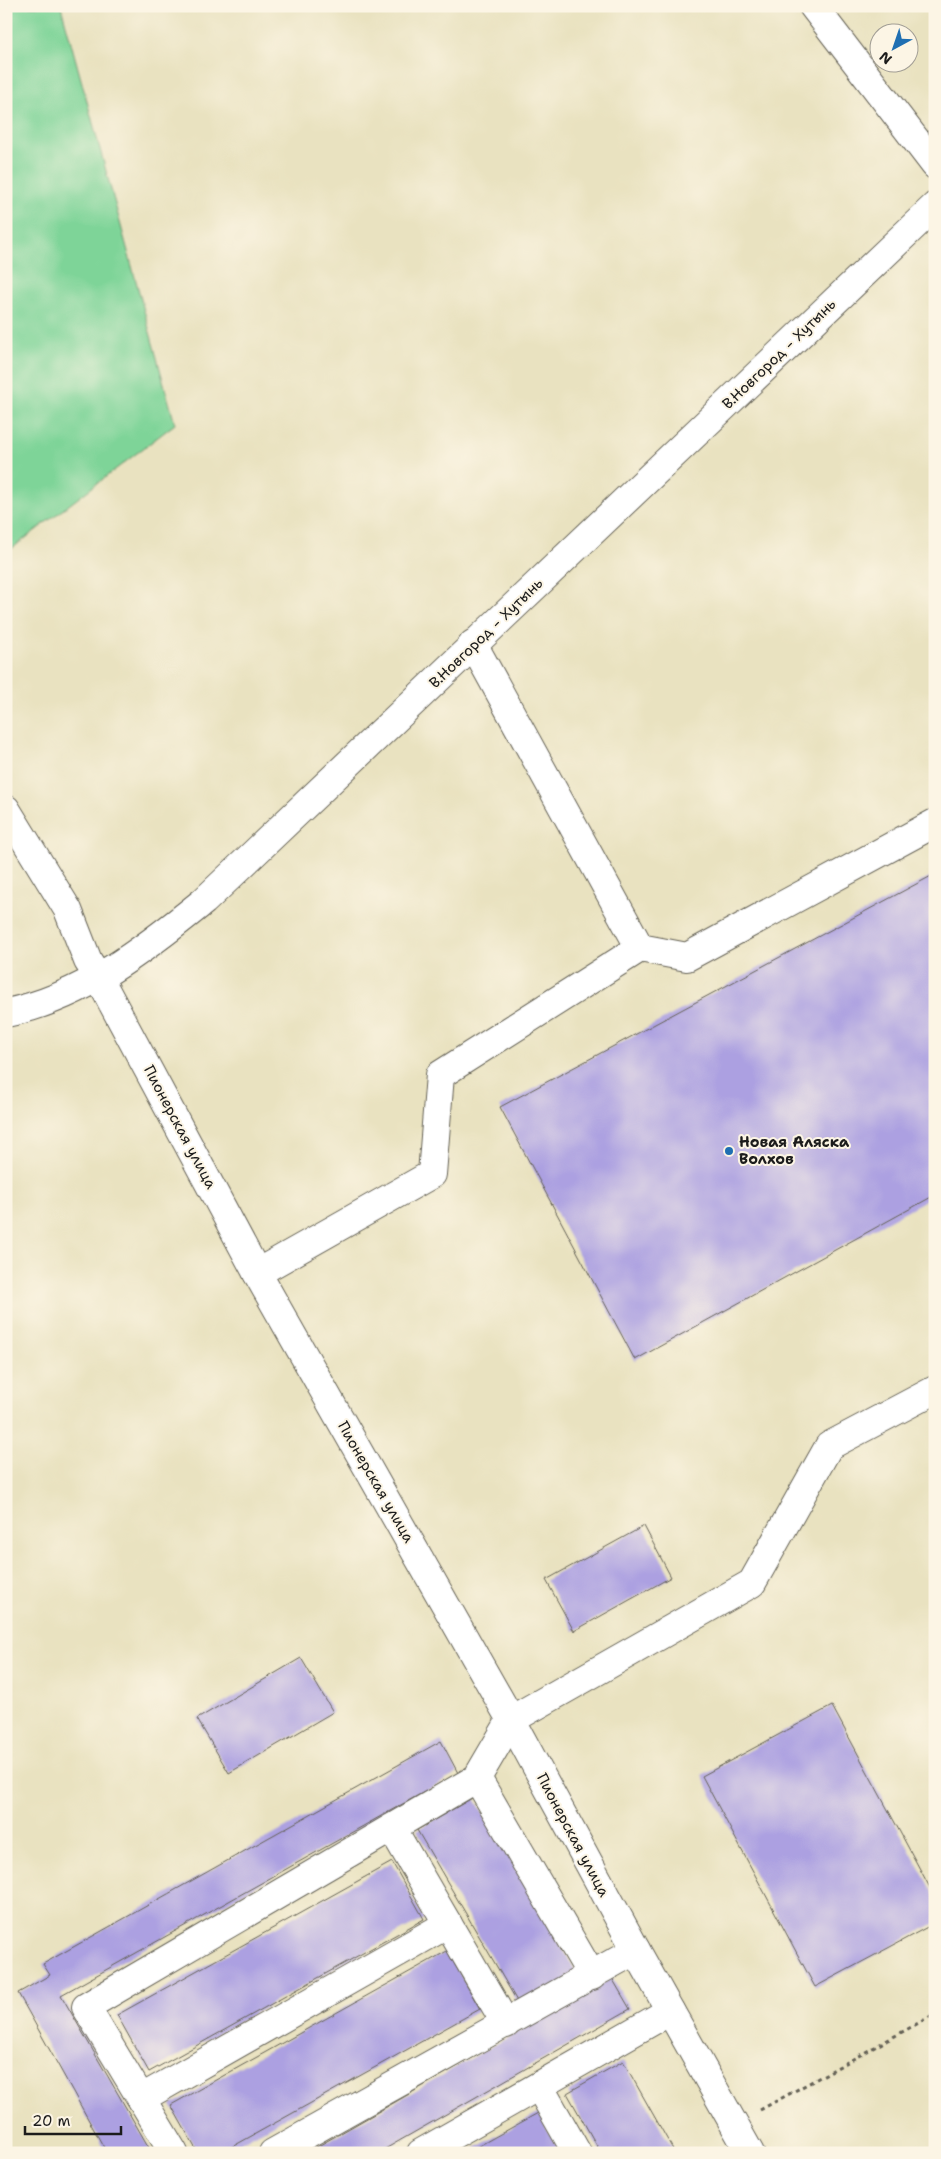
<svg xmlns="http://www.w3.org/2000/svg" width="941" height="2159" viewBox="0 0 941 2159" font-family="'Shantell Sans',sans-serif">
	<rect width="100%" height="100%" fill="#fcf5e5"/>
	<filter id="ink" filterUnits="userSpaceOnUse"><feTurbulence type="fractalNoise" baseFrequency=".02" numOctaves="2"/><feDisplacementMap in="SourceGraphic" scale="10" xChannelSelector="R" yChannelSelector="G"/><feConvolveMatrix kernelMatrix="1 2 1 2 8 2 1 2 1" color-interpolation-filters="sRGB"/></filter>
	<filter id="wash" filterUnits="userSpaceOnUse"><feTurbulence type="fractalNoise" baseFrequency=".0096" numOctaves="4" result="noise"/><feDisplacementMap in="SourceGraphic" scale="20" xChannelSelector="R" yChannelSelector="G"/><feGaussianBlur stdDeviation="1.12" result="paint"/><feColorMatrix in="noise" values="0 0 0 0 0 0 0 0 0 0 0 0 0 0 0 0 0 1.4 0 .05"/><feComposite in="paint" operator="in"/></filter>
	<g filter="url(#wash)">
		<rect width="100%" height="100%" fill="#e9e2c0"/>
		<!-- green -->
		<polygon fill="#7ed498" stroke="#4d785a" points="6,6 61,6 175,424 6,553"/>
		<g id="blocks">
			<!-- building -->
			<g fill="#aca0e1">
				<polygon points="935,874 935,1195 635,1360 500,1107"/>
				<polygon points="644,1526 671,1577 574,1631 546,1580"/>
				<polygon points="301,1658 333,1712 229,1773 197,1719"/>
				<polygon points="832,1706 935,1897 935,1923 815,1987 702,1776"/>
				<polygon points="441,1741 458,1773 61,1995 152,2153 107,2153 18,1993 50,1975 43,1964"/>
				<polygon points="474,1797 578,1975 521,2008 417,1830"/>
				<polygon points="392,1862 424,1919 149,2072 117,2015"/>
				<polygon points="447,1951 480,2009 221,2153 198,2153 171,2105"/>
				<polygon points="612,1978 630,2009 378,2153 306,2153"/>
				<polygon points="623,2061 675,2153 601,2153 567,2093"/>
				<polygon points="538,2113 561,2153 466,2153"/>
			</g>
		</g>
	</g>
	<g filter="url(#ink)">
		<use href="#blocks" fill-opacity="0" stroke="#646155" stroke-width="1"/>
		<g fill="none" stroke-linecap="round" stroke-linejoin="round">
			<defs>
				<g id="minor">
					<polyline points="813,6 935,165"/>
					<polyline points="473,644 640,948 687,957 935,823"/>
					<polyline points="6,809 68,910 88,961 99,978 257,1273 511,1720 636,1950 750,2153"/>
					<path d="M6,1013C82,998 145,949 204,901L935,206"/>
					<polyline points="257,1273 432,1174 440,1075 640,948"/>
					<polyline points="477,1778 592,1976"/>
					<polyline points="392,1828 506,2024"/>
					<polyline points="539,2086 577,2153"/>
					<polyline points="142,2098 448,1924"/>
					<polyline points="174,2153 86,2007 477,1778 511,1720 752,1583 829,1446 935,1390"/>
					<polyline points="273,2153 636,1950"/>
					<polyline points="421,2153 670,2011"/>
				</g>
			</defs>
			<!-- minor casing -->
			<use href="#minor" stroke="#646155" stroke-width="30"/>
			<!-- path -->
			<polyline stroke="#646155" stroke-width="3" stroke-dasharray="4 4" stroke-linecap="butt" points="760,2110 935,2014"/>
			<!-- minor -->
			<use href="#minor" stroke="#fff" stroke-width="28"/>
		</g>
	</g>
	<!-- markers -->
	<circle fill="#1f6fb2" stroke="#fcf5e5" stroke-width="2" cx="729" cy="1151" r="5"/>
	<g text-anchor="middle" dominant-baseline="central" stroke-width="4" stroke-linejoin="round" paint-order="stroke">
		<!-- street labels -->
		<g font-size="15" fill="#1c1c1c" stroke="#fcf5e5">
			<text transform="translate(779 354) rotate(-44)">В.Новгород - Хутынь</text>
			<text transform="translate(486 633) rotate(-44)">В.Новгород - Хутынь</text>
			<text transform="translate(180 1127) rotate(62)">Пионерская улица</text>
			<text transform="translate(376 1482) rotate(60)">Пионерская улица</text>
			<text transform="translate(573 1835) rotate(62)">Пионерская улица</text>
		</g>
		<!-- poi labels -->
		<g font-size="15" font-weight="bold" fill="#1c1c1c" stroke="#fcf5e5" text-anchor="start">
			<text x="739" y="1142">Новая Аляска<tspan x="739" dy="17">Волхов</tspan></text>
		</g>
	</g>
	<!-- margin -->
	<rect width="941" height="2159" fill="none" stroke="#fcf5e5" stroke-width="25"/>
	<!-- north arrow -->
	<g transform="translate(894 48) rotate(220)"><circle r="24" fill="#fcf5e5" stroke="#a29e95"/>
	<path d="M0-4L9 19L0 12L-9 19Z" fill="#1f6fb2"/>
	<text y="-8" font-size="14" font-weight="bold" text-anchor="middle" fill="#1c1c1c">N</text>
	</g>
	<!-- scale -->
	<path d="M25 2126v8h96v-8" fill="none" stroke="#1c1c1c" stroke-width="2.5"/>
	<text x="32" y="2126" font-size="15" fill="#1c1c1c" stroke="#fcf5e5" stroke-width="4" paint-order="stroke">20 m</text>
</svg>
